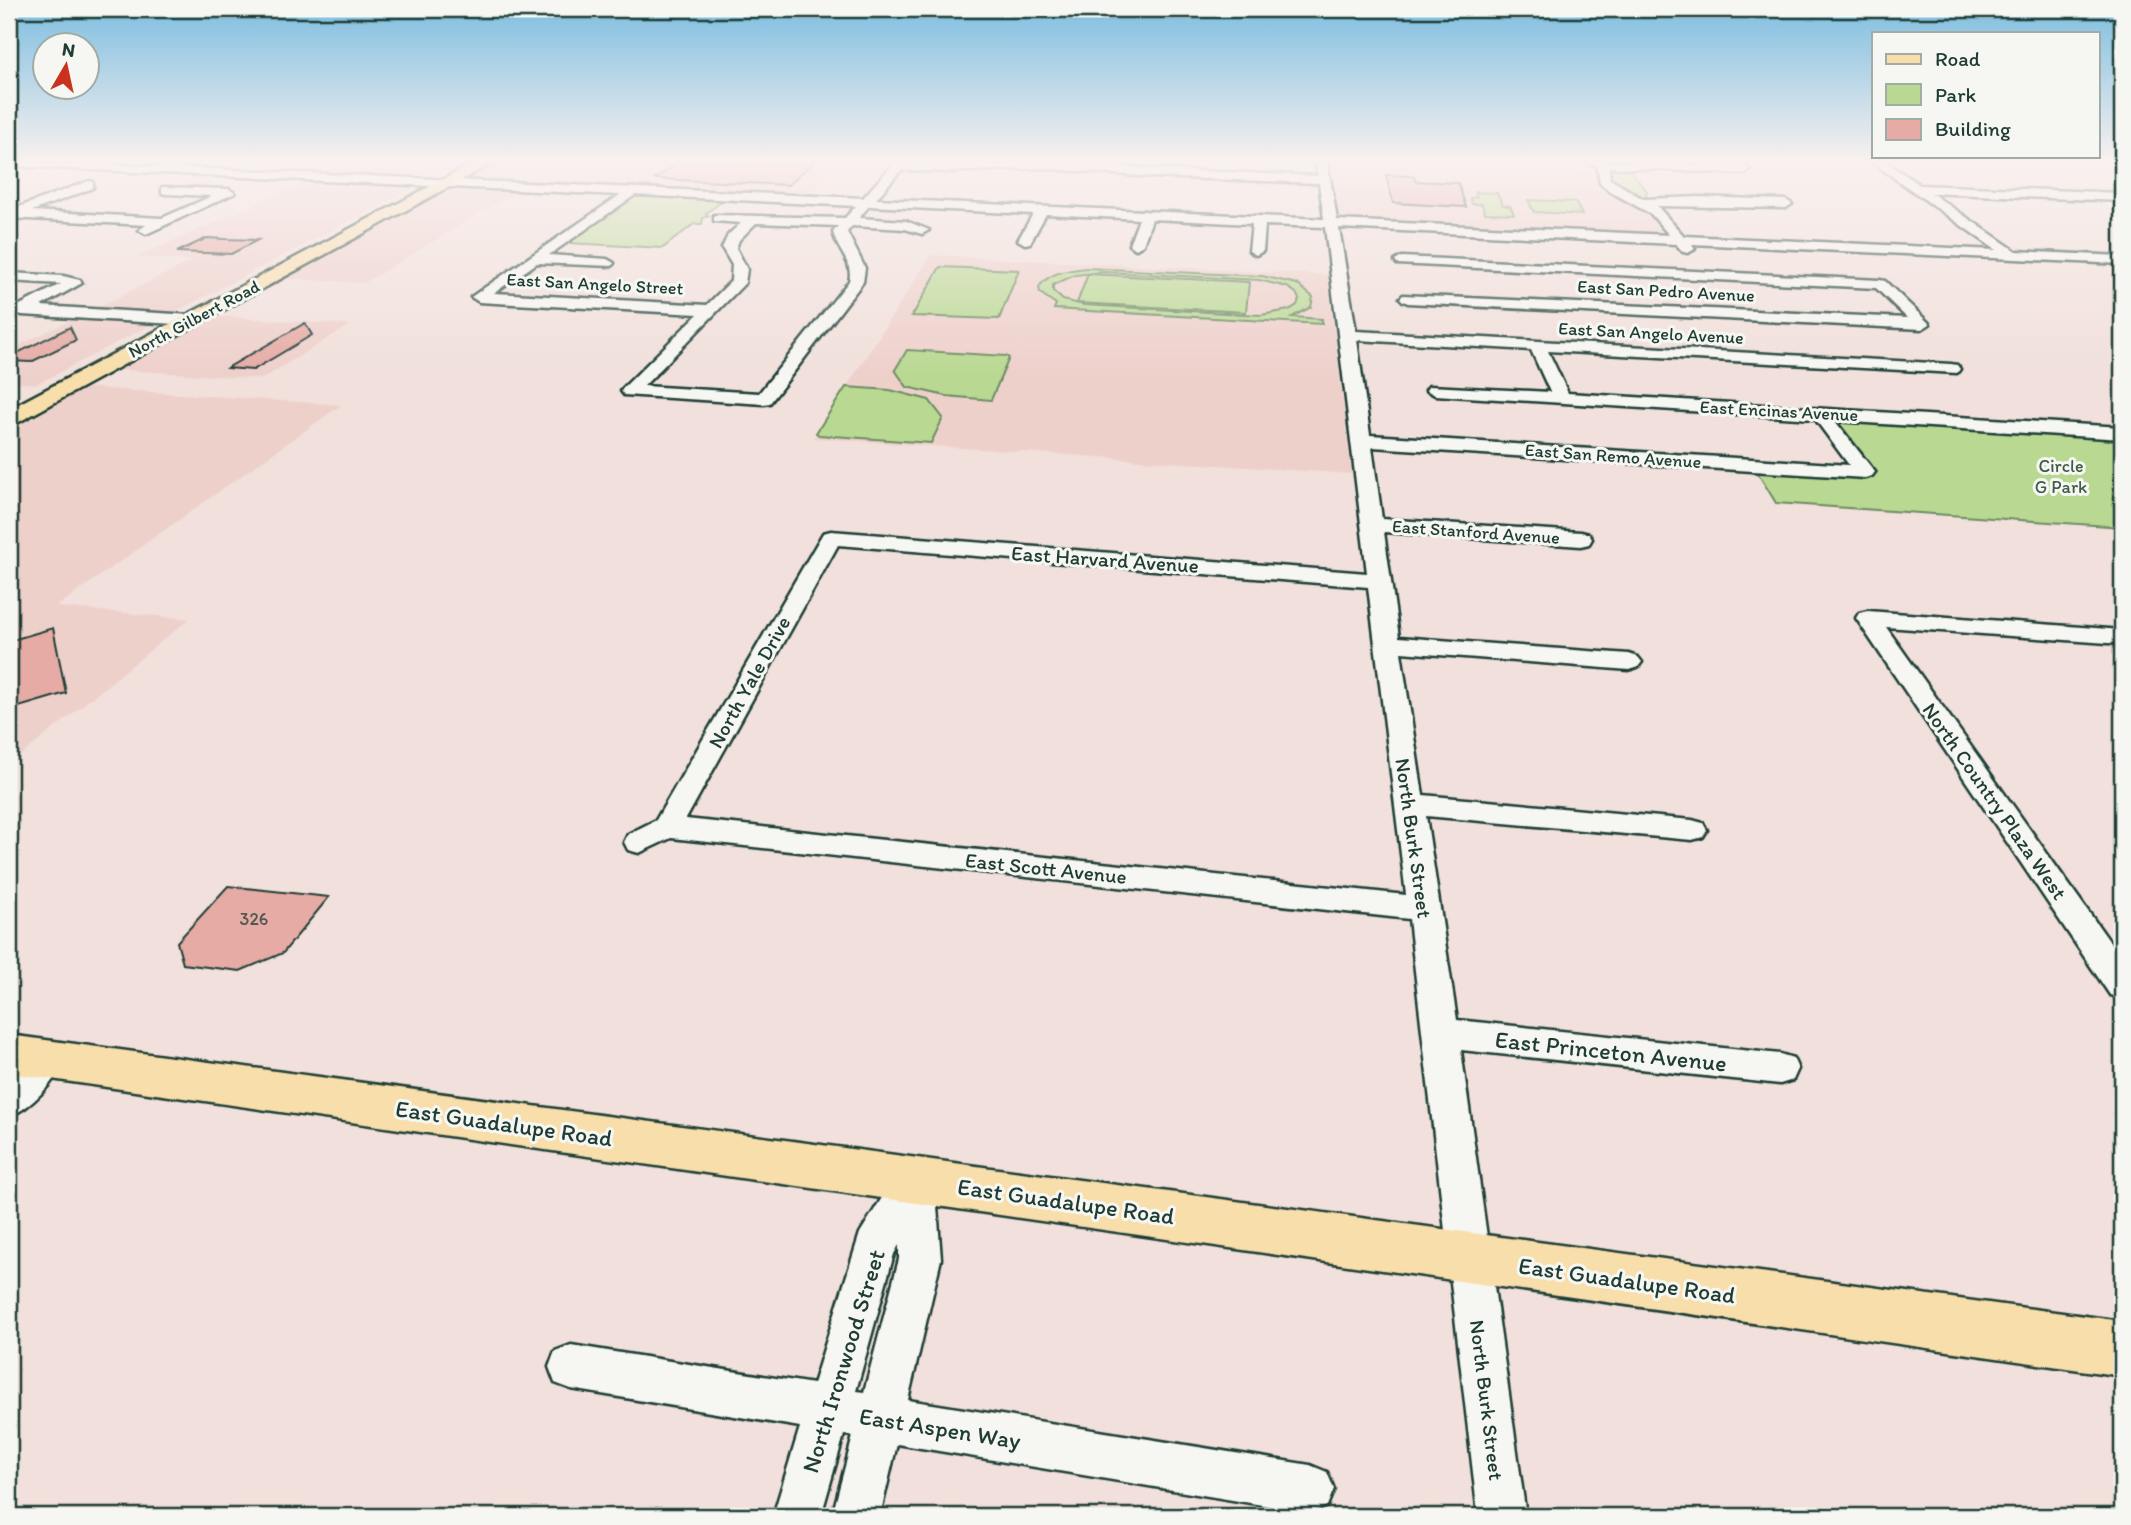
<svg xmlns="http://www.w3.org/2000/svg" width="2131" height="1525" viewBox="0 0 2131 1525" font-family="Itim,sans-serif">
	<rect width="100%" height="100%" fill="#f1e0db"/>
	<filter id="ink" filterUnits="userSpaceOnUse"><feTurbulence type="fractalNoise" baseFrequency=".0143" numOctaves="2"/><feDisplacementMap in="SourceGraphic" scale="14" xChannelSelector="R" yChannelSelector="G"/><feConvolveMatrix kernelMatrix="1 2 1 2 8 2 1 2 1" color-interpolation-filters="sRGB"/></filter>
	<g filter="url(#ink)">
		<!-- built -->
		<g fill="#eed0cb">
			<polygon points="321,160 466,160 429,179 291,173"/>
			<polygon points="501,160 849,160 809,197 461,180"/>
			<polygon points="1321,160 1479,160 1603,174 1656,211 1681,240 1332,224"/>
			<polygon points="307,181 406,185 413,188 37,384 9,382 9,350 192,261 137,257"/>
			<polygon points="454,187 519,190 364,283 279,278 442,190"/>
			<polygon points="931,255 1327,275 1352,474 814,438"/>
			<polygon points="209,316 350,325 262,379 111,369"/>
			<polygon points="78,387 341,405 56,607 189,619 9,765 9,424"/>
		</g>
		<!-- green -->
		<g fill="#b9d992" stroke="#6c8b63" stroke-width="2" fill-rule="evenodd">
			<polygon points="12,160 221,160 198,169"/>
			<path d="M1605,165L1627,167L1647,191L1646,196L1639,197C1626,189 1607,183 1605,165Z"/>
			<polygon points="1475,192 1497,193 1503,205 1510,206 1514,214 1485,213 1482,204 1472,204 1470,198 1477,197"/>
			<polygon points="635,196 639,196 724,200 706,213 709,216 703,218 702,224 694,224 663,248 566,243"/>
			<polygon points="1528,200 1575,202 1582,215 1534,212"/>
			<polygon points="940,267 1019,270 999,319 912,316"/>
			<path d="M1086,268L1262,276L1297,284L1313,297L1311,307L1292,317L1322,319V324L1054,309L1056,304L1040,293L1039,287C1049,272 1069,270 1086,268ZM1104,272L1259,280L1287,287L1296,293L1299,299L1297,305L1289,310L1261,315L1084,305L1063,300L1053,291V285L1075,275Z"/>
			<polygon points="1088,274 1249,282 1246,312 1077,303"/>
			<polygon points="907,350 1006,356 1009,358 991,400 946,396 907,387 895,370"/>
			<polygon points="846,387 890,390 929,400 943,418 931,443 819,435 816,433"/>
			<polygon points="1836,419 2122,435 2122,527 1776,503 1756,470 1860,478 1871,477 1877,472"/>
		</g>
		<!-- building -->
		<g fill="#e6aba5" stroke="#1f3d34" stroke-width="2">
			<polygon points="682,160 816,160 788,185 655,179"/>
			<polygon points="1386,175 1414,176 1415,181 1458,183 1466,207 1393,203"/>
			<polygon points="207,238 224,239 258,240 231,254 177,252"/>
			<polygon points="305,323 312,335 253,370 227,368"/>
			<polygon points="70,327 76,340 31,362 9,361 9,357"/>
			<polygon points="53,628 66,693 9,710 9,641"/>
			<polygon points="228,886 329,897 283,953 240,971 183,964 177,942"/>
		</g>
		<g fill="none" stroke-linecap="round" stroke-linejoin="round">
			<defs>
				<g id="minor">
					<path d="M9,160L863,198L897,160L945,164L1039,160L1152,169L1318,176L1315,160H1327L1337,220L1669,235L1651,214L1611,192L1600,183L1597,165L1572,160L1744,166L1750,170L1744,174L1609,167L1610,179L1643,199L1700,197L1786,200L1792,204L1786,208L1657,206L1684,236L1996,250L1869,160H1883L1920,185L2122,193V201L1931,193L2016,251L2122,256V264L1692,244L1695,249L1688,253L1683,252L1676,244L1339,228L1356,331L1951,364L1957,365L1960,369L1957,373L1548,351L1568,393L2122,427V439L1835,421L1875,472L1872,476L1865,478L1372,447L1382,519L1581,532L1589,534L1592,539L1589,544L1581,546L1384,532L1399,637L1629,654L1638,657L1642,662L1638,667L1629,670L1401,652L1423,795L1692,820L1703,823L1707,830L1703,837L1692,840L1426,816L1457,1020L1780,1054L1793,1058L1798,1069L1793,1080L1780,1084L1461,1050L1526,1516H1478L1409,919L671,838L639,853L628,850L624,842L628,834L656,820L823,533L831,531L1367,573L1325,227L1265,225L1263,251L1256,255L1249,251L1252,224L1152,219L1143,245L1136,249L1129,245L1139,219L1046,214L1030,243L1025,244L1018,240L1033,214L869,206L859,218L906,221L929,230L922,234L905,229L852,226L847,232L865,268L863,282L770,403L764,404L624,395L621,391L624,387L698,314L479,302L471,297L620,195L9,166ZM1039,168L1152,177L1319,183L1324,219L876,199L901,170L945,172ZM635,195L856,206L845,218L714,215V221L741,223L728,235L722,248L732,265L731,281L707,305L494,293L537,263L612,266L614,263L607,259L549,255ZM756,223L838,226L833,232C837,251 854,262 849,281L759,393L644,386L745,283L747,269L736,248L739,240ZM1357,340L1531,350L1550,392L1429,386L1426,390L1435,395L1815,419L1849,465L1370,435ZM838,545L1368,587L1406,895L686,819Z"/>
					<polygon points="89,181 93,182 93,188 32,211 162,218 212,196 166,194 162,193 162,187 229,189 235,193 146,234 139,230 146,225 9,218 9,210 18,211 19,207"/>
					<polygon points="1402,257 1880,280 1885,281 1930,324 1922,329 1408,303 1403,301 1400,298 1403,295 1907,318 1876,288 1397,264 1395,261"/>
					<polygon points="9,273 63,276 80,280 82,283 41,306 192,315 200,320 192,325 22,315 16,313 14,310 16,307 61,284 9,281"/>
					<polygon points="1868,611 2122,630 2122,644 1886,627 2122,959 2122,999 2110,995 1856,618 1859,613"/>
					<path d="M48,1044L61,1048L66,1059C56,1080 31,1109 9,1116V1075L35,1048Z"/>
					<path d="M915,1162L929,1167L935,1180L941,1259L908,1400L1310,1465L1327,1472L1334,1489L1327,1506L1310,1513L897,1444L880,1516H832L853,1436L844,1435L821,1516H773L800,1427L571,1389L555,1383L549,1367L555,1351L571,1345L813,1384L860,1233L901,1167ZM899,1245V1259L864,1392L856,1391L894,1254Z"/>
				</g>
				<g id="major">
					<polygon points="480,160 498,160 17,423 9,425 9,409"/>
					<polygon points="9,1035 2122,1321 2122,1376 9,1073"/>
				</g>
			</defs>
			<!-- minor casing -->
			<use href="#minor" stroke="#1f3d34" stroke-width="5"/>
			<!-- major casing -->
			<use href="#major" stroke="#1f3d34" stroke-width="5"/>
			<!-- minor -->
			<use href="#minor" fill="#f6f6f2" fill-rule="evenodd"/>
			<!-- major -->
			<use href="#major" fill="#f8deab" fill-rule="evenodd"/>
		</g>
	</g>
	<!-- sky -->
	<linearGradient id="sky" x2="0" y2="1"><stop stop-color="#7cbde0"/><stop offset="0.43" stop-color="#f9f1ef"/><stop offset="1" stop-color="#f9f1ef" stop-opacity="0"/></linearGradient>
	<rect width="2131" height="374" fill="url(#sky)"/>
	<g text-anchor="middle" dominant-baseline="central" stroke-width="6" stroke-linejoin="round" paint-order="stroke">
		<!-- far-street labels -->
		<g font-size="18" fill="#1f3d34" stroke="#f6f6f2">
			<text transform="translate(595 284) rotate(3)">East San Angelo Street</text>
			<text transform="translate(1666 291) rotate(3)">East San Pedro Avenue</text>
			<text transform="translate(194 319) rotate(-28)">North Gilbert Road</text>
			<text transform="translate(1651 333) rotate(3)">East San Angelo Avenue</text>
			<text transform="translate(1779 411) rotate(3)">East Encinas Avenue</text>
			<text transform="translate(1613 456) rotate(4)">East San Remo Avenue</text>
			<text transform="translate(1476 532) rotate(4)">East Stanford Avenue</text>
		</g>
		<!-- far-park labels -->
		<g font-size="18" fill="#3e5c47" stroke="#f6f6f2">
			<text x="2061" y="466">Circle<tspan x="2061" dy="21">G Park</tspan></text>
		</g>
		<!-- number labels -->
		<g font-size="18" fill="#515850">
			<text x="254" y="919">326</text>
		</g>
		<!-- street labels -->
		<g font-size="21" fill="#1f3d34" stroke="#f6f6f2">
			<text transform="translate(1105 559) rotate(4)">East Harvard Avenue</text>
			<text transform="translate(749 682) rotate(-61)">North Yale Drive</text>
			<text transform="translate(1995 801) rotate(55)">North Country Plaza West</text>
			<text transform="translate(1414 838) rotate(82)">North Burk Street</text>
			<text transform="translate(1046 868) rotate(6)">East Scott Avenue</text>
			<text transform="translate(1487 1400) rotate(83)">North Burk Street</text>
		</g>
		<!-- near-street labels -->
		<g font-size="24" fill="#1f3d34" stroke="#f6f6f2">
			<text transform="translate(1611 1051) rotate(6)">East Princeton Avenue</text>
			<text transform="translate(504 1123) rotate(8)">East Guadalupe Road</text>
			<text transform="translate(1066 1201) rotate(8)">East Guadalupe Road</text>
			<text transform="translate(1627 1280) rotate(8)">East Guadalupe Road</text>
			<text transform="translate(843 1361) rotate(-73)">North Ironwood Street</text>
			<text transform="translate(940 1428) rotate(9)">East Aspen Way</text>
		</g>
	</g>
	<!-- margin -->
	<rect width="2131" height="1525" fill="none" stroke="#f6f6f2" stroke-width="35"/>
	<rect x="18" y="18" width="2096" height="1490" fill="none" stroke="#1f3d34" stroke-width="2.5" filter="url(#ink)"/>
	<!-- legend -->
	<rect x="1872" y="32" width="228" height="126" fill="#f6f6f2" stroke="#a0aca6" stroke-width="2"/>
	<rect x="1886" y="54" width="35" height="10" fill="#f8deab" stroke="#a0aca6" stroke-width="2"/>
	<text x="1935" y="66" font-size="21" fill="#1f3d34">Road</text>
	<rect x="1886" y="84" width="35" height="21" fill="#b9d992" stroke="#a0aca6" stroke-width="2"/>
	<text x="1935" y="102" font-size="21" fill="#1f3d34">Park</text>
	<rect x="1886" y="119" width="35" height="21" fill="#e6aba5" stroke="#a0aca6" stroke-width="2"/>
	<text x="1935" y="136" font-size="21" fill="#1f3d34">Building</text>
	<!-- north arrow -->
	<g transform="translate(66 66) rotate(9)"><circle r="33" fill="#f6f6f2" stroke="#a0aca6" stroke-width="2"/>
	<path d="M0-5L12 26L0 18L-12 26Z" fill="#c8321e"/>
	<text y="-10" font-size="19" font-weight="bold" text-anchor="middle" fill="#1f3d34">N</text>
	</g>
</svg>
